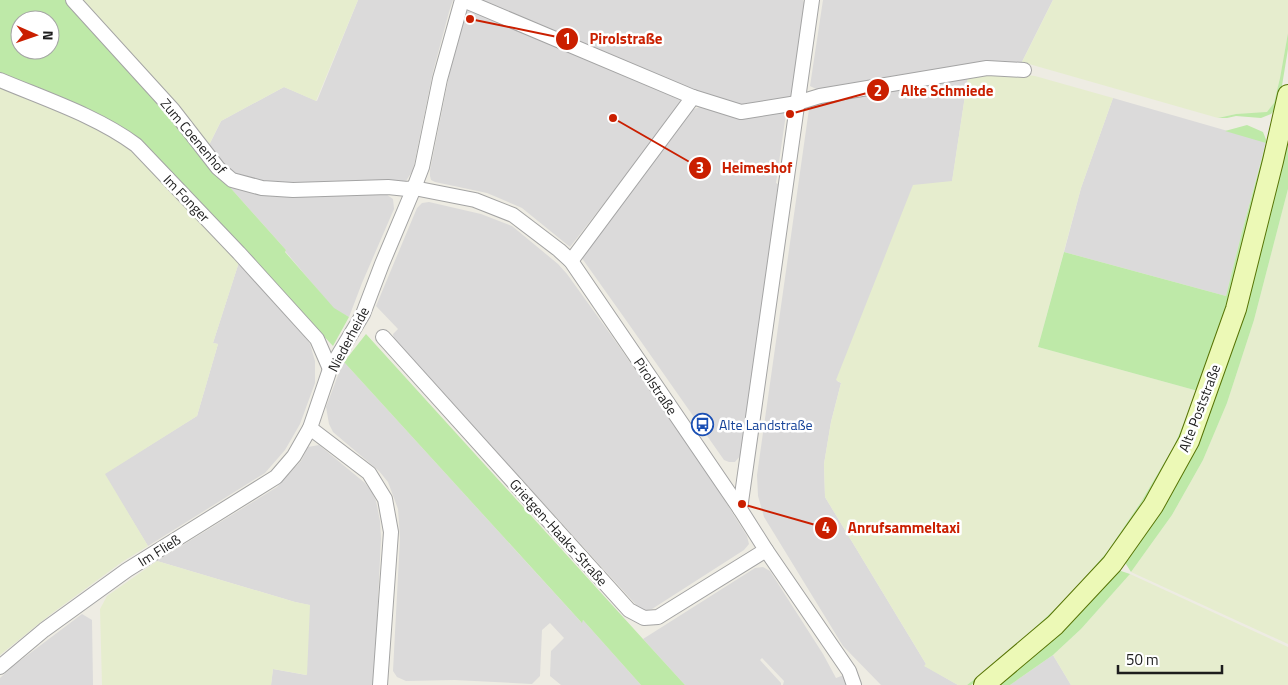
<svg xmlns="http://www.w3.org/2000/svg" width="1288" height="685" viewBox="0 0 1288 685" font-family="'Titillium Web',sans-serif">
	<rect width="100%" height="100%" fill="#eeece3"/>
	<!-- residential -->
	<g fill="#dbdada">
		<polygon points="358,0 453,0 449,12 433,72 413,170 406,181 401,183 267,184 232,175 208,147 221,121 284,87 317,101"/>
		<polygon points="474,0 803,0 805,5 792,98 743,108 690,91"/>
		<polygon points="823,0 1053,0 1022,62 966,65 820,91 810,86"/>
		<polygon points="468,7 679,96 681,101 616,188 570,247 522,208 487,193 435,182 431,180 430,176 430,170 450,71"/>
		<polygon points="968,76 952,182 837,381 841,383 831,422 824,464 825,497 926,664 925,666 958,685 881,685 843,646 764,517 758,496 757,475 809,109 820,101"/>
		<polygon points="1113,98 1266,142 1242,232 1226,296 1064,252 1081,188"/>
		<polygon points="700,107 729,116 741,116 787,107 776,183 778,184 758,330 759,331 740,456 735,462 729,462 724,460 628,323 579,254 688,111"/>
		<polygon points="227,184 383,192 393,199 394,209 362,283 349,317 334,309 285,251 286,250"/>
		<polygon points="429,202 481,214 512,226 558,264 567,274 611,335 706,471 747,536 749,544 744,550 652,609 645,611 638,607 394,339 393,334 398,329 376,306 417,208 422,203"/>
		<polygon points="240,259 301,327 310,344 315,361 315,383 300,424 285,450 265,473 148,546 104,474 197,416 218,344 213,343"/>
		<polygon points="344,362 581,622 583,620 641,685 561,685 550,676 551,651 564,638 550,623 542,630 540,676 532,684 454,680 406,681 397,677 393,671 400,538 398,509 388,482 379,471 333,432 329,424 326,407 338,375"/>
		<polygon points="319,445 365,483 372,492 376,501 380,521 381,538 374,685 271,685 273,669 306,675 309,605 295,602 157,561 277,487 301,461 308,447"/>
		<polygon points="763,567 770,571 823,654 836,678 844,675 848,685 783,685 784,681 762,658 760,660 781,683 781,685 685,685 643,639 755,568"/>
		<polygon points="82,614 92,620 93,685 0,685 0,678 13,666"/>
		<polygon points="1053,655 1071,685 1010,685"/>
	</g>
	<!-- farmland -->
	<g fill="#e6edce">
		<polygon points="81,0 358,0 316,101 284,87 221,121 208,147"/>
		<polygon points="1053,0 1288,0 1288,33 1280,78 1274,103 1267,113 1236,114 1218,118 1022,62"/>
		<polygon points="1007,73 1035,76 1113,98 1081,188 1038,347 1198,391 1174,446 1141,502 1107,552 1068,597 1003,657 967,685 958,685 924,666 926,664 825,497 824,464 831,422 841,383 836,380 913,185 952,181 968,76"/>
		<polygon points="0,87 117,137 142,156 240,259 213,343 218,344 197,416 105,474 148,546 122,562 51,614 0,655"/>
		<polygon points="1288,189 1288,644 1131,572 1172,515 1203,460 1227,403 1254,320"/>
		<polygon points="157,561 295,602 310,605 307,675 273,669 271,685 102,685 100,609 107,596"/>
		<polygon points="1130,574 1288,647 1288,685 1071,685 1053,655 1081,629"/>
	</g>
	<!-- grass -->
	<g fill="#bee9a8" fill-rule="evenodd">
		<path d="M0,0H67L168,114L227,184L286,250L285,252L334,308L349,317L333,346L142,143L121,126L0,74ZM20,20H50V50H20Z"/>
		<polygon points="1288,33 1288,49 1279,104 1271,114 1261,118 1236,116 1227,118 1218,118 1236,114 1267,112 1274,103 1280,78"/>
		<polygon points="1247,125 1263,132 1269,147 1226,318 1203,386 1163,474 1106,558 1062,609 1002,662 971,685 967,685 1003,657 1068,597 1107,552 1141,502 1174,446 1198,391 1038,347 1064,252 1226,296 1242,232 1266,143 1225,131"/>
		<polygon points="1288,139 1288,189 1254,320 1227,403 1203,460 1172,515 1131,572 1124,561 1208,417 1222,378 1240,321"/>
		<polygon points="366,334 643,639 685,685 641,685 583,620 582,623 344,362"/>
		<polygon points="1118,570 1130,574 1081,629 1053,655 1010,685 997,685"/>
	</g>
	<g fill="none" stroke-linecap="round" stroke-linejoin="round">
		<defs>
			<g id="street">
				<polyline points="73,0 173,110 218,168 232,180 262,188 293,190 388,187 407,189 414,188 475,200 513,215 559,250 571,261 740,509 766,550 849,671 854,685"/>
				<polyline points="463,0 693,97 741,112 797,103 820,96 987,68 1024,70"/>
				<path d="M0,80C45,99 97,116 136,145L239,253L317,339L330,369"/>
				<polyline points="571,261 693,97"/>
				<polyline points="383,337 629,610 644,618 658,617 766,550"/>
				<polyline points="310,428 369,473 385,499 391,532 380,685"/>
				<polyline points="740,509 812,0"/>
				<polyline points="0,667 44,630 127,570 276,477 294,456 310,428 330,369 363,314 382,264 414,188 422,167 440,79 462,0"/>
			</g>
			<polyline id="secondary" points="984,685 1055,625 1112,564 1153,506 1189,441 1236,309 1273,161 1288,95"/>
		</defs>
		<!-- street casing -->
		<use href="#street" stroke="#a4a4a4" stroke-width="16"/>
		<!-- secondary casing -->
		<use href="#secondary" stroke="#577405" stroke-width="22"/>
		<!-- street -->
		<use href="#street" stroke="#fff" stroke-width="14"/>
		<!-- secondary -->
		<use href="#secondary" stroke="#ecf9b6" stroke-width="20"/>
	</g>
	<!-- icons -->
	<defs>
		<symbol id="bus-ring" viewBox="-11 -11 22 22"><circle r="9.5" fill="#fff" stroke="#1a4fb4" stroke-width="1.5"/><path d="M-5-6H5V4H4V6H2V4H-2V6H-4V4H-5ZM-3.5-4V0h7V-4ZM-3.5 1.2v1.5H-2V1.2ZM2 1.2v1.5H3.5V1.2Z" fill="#1a4fb4"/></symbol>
	</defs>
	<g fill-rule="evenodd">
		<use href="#bus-ring" x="690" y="412" width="25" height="25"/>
	</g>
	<g text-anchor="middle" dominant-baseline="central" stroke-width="5" stroke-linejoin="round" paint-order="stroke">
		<!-- street labels -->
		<g font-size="14" fill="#1d1d1d" stroke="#fff">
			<text transform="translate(194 136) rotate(50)">Zum Coenenhof</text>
			<text transform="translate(187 198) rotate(46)">Im Fonger</text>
			<text transform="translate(348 339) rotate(-62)">Niederheide</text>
			<text transform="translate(656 386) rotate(56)">Pirolstraße</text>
			<text transform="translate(1199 408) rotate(-69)">Alte Poststraße</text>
			<text transform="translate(559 532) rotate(48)">Grietgen-Haaks-Straße</text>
			<text transform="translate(159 550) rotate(-32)">Im Fließ</text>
		</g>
		<!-- transit labels -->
		<g font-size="14" fill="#164399" stroke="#fff" text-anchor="start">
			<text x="719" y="424">Alte Landstraße</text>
		</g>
	</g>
	<!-- callouts -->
	<path fill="none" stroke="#ca1f00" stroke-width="2" d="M470 19L567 39M790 114L878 90M613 118L700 168M742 504L826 528"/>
	<g fill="#ca1f00" stroke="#fff" stroke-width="2">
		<circle cx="470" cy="19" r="5"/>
		<circle cx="790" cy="114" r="5"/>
		<circle cx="613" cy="118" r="5"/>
		<circle cx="742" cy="504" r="5"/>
		<circle cx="567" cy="39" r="12"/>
		<circle cx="878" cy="90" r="12"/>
		<circle cx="700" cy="168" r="12"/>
		<circle cx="826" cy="528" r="12"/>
	</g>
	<g font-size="15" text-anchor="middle" font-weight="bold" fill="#fff">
		<text x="567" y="44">1</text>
		<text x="878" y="96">2</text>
		<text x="700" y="173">3</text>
		<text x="826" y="533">4</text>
	</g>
	<g font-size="15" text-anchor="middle" font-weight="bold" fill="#ca1f00" stroke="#fff" stroke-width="5" stroke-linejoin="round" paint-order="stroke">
		<text x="626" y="44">Pirolstraße</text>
		<text x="947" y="96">Alte Schmiede</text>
		<text x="757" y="173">Heimeshof</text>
		<text x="904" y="533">Anrufsammeltaxi</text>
	</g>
	<!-- north arrow -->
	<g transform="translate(35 35) rotate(92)"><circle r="24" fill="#ffffff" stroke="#a5a5a5"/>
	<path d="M0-4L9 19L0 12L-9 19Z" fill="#ca1f00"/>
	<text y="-8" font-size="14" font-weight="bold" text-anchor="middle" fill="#1d1d1d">N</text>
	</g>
	<!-- scale -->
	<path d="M1118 665v8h104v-8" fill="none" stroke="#1d1d1d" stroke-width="2.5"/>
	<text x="1126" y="665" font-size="15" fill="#1d1d1d" stroke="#ffffff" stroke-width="4" paint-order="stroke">50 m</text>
</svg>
